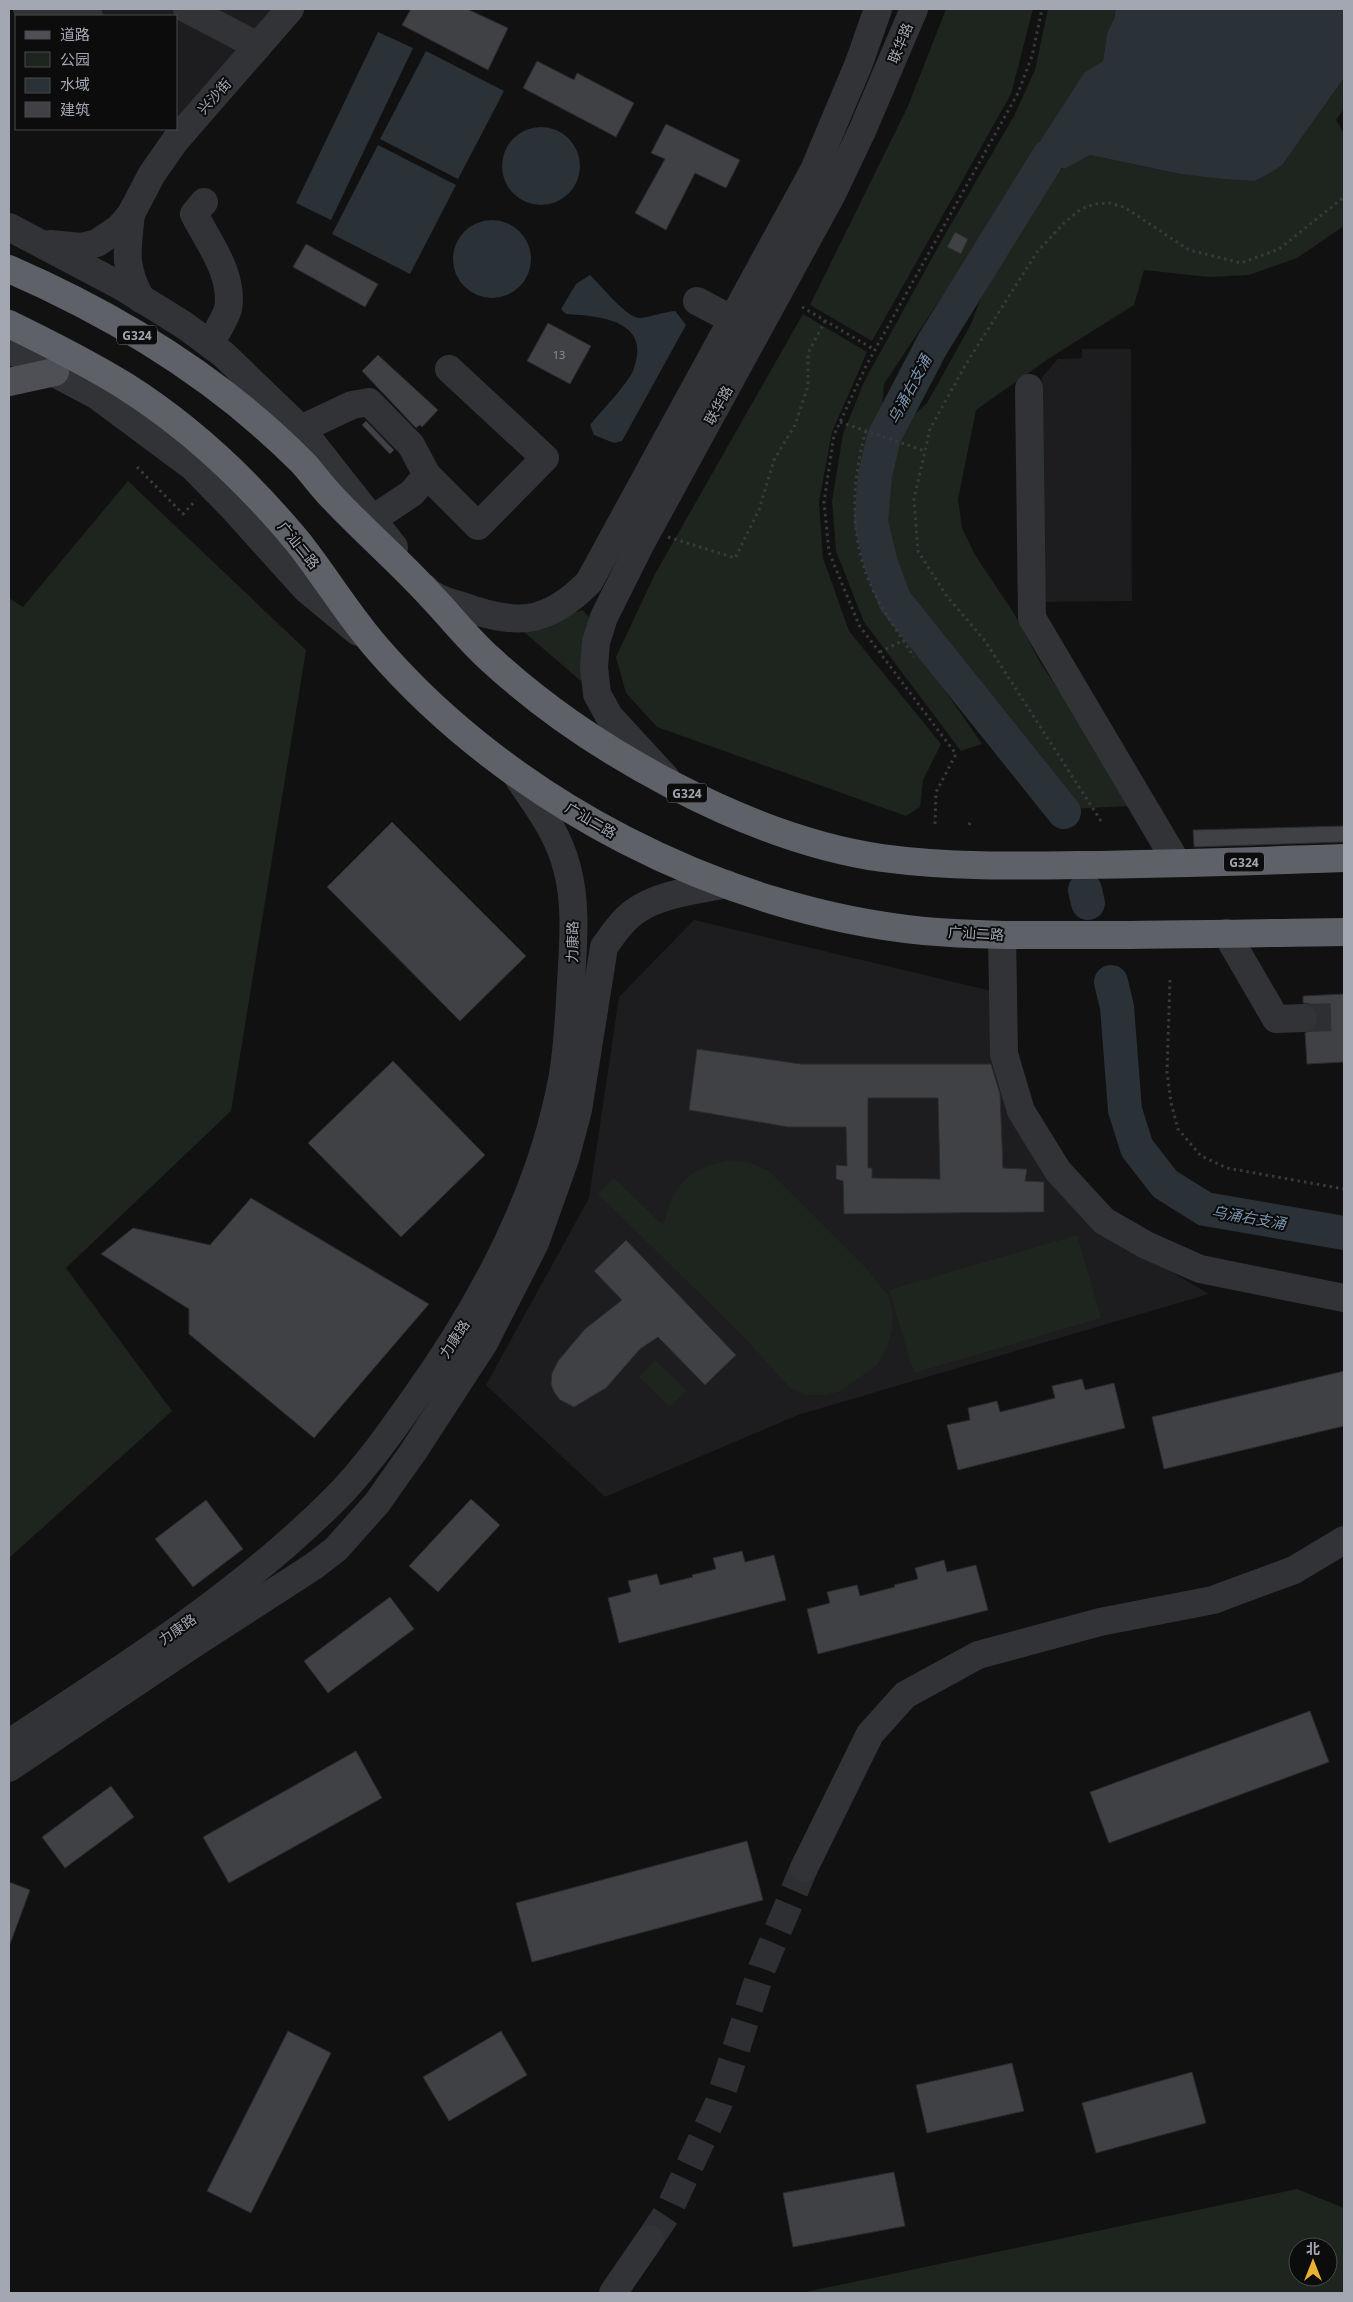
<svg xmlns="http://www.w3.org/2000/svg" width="1353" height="2302" viewBox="0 0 1353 2302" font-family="'Noto Sans','Noto Sans SC',sans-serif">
	<rect width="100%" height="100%" fill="#111112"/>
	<!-- built -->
	<g fill="#1d1d1f">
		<polygon points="69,9 271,9 176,128 176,16 70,16"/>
		<polygon points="1082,349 1131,349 1132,601 1043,602 1042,377 1058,359 1082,358"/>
		<polygon points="694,920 996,992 1003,1074 1099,1229 1209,1294 798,1415 605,1497 486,1385 589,1198 619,997"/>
	</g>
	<!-- green -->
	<g fill="#1d251e" fill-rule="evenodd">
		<polygon points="946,9 1033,9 1011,94 872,341 810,305 908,106"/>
		<polygon points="1048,9 1116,9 1114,19 1107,33 1103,61 1084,74 959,271 884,384 882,412 875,429 864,482 862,529 875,581 911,642 982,744 961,751 864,622 836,551 832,501 843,434 864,382 943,238 1014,116 1035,70"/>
		<polygon points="1344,78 1344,109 1336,120 1344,133 1344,226 1297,258 1249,275 1209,277 1144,270 1134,305 1048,359 976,410 958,499 962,528 975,555 1015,615 1041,664 1103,756 1128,806 1070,809 999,720 898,586 880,521 883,472 891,449 905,423 927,403 970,326 982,295 1005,252 1052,174 1090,155 1180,174 1255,181 1283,164"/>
		<polygon points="803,314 867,352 832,432 819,502 823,558 849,631 941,744 923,780 920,807 906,816 657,727 626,693 616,657 655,574"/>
		<polygon points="128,481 306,650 231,1111 66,1268 172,1411 9,1558 9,598 23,607"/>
		<polygon points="582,610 593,621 581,681 524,632"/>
		<path d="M731,1160L750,1163L769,1171L866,1268L888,1295L893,1314L892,1329L887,1347L877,1365L841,1391L826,1395H807L790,1388L741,1334L598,1194L614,1178L663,1225C674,1183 688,1168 731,1160Z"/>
		<polygon points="1077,1235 1101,1318 914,1373 889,1290"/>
		<polygon points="655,1360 686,1390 670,1407 639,1377"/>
		<path d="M1297,2189L1344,2208V2293H801ZM1298,2247H1328V2277H1298Z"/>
	</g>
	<!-- water -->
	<g fill="#2a3137">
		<polygon points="1116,9 1344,9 1344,78 1283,164 1275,170 1255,181 1224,179 1180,174 1090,155 1064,169 1039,143 1084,73 1103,61 1107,33 1114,19"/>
		<polygon points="378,32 413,48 331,220 296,203"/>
		<polygon points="426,51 504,91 458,179 380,139"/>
		<circle cx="541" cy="166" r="39"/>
		<polygon points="378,145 456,185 410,274 332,234"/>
		<circle cx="492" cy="259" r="39"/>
		<path d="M590,275C601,285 626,318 640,318C651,317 663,312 675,311L686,325L622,441L614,443L594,435L590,425C601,411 626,386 633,371C653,321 602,316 566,314L561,309L576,284Z"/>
	</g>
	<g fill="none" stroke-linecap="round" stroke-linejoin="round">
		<!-- river -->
		<g stroke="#2a3137" stroke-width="34">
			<polyline points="1064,812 895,601 881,564 871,522 875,475 884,437 932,345 1049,156 1090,132"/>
			<polyline points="1085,890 1088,903"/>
			<polyline points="1111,982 1117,1007 1125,1110 1137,1148 1165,1184 1205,1209 1344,1233"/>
		</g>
	</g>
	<!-- building -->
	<g fill="#404145" stroke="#2b2b2e" fill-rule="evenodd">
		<polygon points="411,9 467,9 508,28 488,70 402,25"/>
		<polygon points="537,61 574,80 577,73 634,103 616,137 523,88"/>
		<polygon points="666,124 740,160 726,188 695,173 666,230 635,213 665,159 651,153"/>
		<polygon points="955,232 968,239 961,254 947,247"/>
		<polygon points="306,244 378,284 365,307 293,267"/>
		<polygon points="548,323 591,346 570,384 527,361"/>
		<polygon points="378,355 438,410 422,427 420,425 416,428 362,371"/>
		<polygon points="366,421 394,450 390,454 362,425"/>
		<polygon points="392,822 526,956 460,1021 327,887"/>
		<polygon points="1344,826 1344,842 1194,847 1193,830"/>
		<polygon points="1344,994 1344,1062 1307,1064 1305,1033 1317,1026 1319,1017 1316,1009 1310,1004 1303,1003 1303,996"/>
		<path d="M697,1049L801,1064H991L1000,1094L1003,1168L1027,1169L1025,1181L1044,1182V1212L844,1214L843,1181L836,1179V1165L847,1166L846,1127H788L689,1110ZM868,1098H938L940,1179L872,1178V1168H868Z"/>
		<polygon points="393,1061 485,1155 401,1237 308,1143"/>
		<polygon points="251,1198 429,1304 314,1438 189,1334 189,1309 101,1254 133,1228 210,1245"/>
		<polygon points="626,1240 736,1355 705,1385 658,1337 640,1349 606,1388 574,1407 560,1400 554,1392 551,1384 552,1373 558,1361 585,1329 622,1300 594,1271"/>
		<polygon points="1344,1371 1344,1426 1164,1469 1152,1417"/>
		<polygon points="1082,1379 1085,1390 1114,1383 1125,1428 958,1470 947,1425 970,1420 968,1408 997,1401 1000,1412 1032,1404 1055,1398 1052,1386"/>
		<polygon points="471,1499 500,1525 438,1592 409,1566"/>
		<polygon points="206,1500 243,1549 193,1587 155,1539"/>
		<polygon points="742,1551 745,1562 774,1555 786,1600 619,1643 608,1598 631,1592 628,1581 657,1574 660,1585 693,1577 692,1575 716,1569 713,1558"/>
		<polygon points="944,1560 947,1572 976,1565 988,1610 818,1654 807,1609 830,1603 827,1592 857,1585 860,1596 895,1587 894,1585 918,1579 915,1568"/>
		<polygon points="390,1597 414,1629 328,1693 304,1661"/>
		<polygon points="1310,1711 1329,1762 1109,1843 1090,1792"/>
		<polygon points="356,1751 382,1798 229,1883 203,1837"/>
		<polygon points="111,1786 134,1817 65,1868 42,1837"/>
		<polygon points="747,1841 763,1900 532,1962 516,1903"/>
		<polygon points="9,1882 30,1890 10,1944 9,1944"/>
		<polygon points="288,2031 331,2053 251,2213 207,2191"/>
		<polygon points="501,2031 527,2075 449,2121 423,2077"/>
		<polygon points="1012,2063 1024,2111 927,2133 916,2085"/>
		<polygon points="1192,2072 1206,2123 1096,2153 1082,2103"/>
		<polygon points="894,2172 905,2226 793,2247 783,2193"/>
	</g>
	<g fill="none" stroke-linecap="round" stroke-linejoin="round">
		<!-- minor-tunnel -->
		<g stroke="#2e2f32" stroke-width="28" stroke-dasharray="28 14" stroke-linecap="butt">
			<polyline points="1303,1018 1344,1017"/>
			<polyline points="650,2239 668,2212 718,2105 762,1968 804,1868"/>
		</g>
		<!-- path -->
		<g stroke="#383a3e" stroke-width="3" stroke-dasharray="2.5 4" stroke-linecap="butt">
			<polyline points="802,307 875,350"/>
			<polyline points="840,422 925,451"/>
			<path d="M866,431C851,482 849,539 872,588C883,612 900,635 914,657"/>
			<polyline points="137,467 183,514 196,500"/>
			<polyline points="668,537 735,558 759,510 774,460 795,425 808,386 808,353 825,321"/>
			<polyline points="880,652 904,640"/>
			<polyline points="1101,821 985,641 946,595 918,551 914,499 930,429 966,364 1037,252 1064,223 1081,209 1095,204 1109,203 1124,207 1189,250 1241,263 1279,249 1344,197"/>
			<polyline points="935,824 936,792 956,754 859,625 829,552 824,502 834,435 867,364 1018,93 1032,56 1042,9"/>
			<polyline points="969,825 972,819"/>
			<polyline points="1170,980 1167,1072 1171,1103 1178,1129 1201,1156 1227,1168 1344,1189"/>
		</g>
		<!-- minor -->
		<g stroke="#323337" stroke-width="28">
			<polyline points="27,9 38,16"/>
			<polyline points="83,9 89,16"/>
			<polyline points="187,9 258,46"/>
			<polyline points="60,16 62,9"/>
			<path d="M204,202L194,214C209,243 234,275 228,309C226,316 221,324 218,330"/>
			<path d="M131,214C127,250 123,266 141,299"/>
			<polyline points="9,227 121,286 184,325 223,354 301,429 394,547"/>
			<polyline points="50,244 82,247 97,243 119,228 131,214 152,174 175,141 290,9"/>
			<polyline points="697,301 733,320"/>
			<polyline points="9,349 96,395 193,467 233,508 306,589 358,632"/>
			<polyline points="1029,388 1032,618 1177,863"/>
			<polyline points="301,429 352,405 369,402 411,445 427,475 412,493 373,519"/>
			<polyline points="427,475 478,526 545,458 449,369"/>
			<path d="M425,588C433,599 449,602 462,606C516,626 547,625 589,582L814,170L859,63L878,9"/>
			<polyline points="666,778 609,716 597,694 594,667 596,642 604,617 640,545 832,194 862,131 914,9"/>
			<polyline points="1226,933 1276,1019 1303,1018"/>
			<polyline points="1002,935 1004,1054 1021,1111 1058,1171 1104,1221 1146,1245 1200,1269 1344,1298"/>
			<path d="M9,1743C122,1669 239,1595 335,1499C365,1469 390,1433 414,1399C482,1304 540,1196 562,1080C568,1049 569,1016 571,983C573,946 577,904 567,868C558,832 535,803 515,773"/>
			<path d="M9,1768L189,1647L314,1566L336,1549L377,1503L413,1452L484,1343L535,1243L565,1159L578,1110L604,947C613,934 622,921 634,912C660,893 698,890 727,884"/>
			<polyline points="804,1868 870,1734 905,1695 978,1655 1100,1622 1213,1600 1294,1570 1344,1540"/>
			<polyline points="613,2293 650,2239"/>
		</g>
		<!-- major -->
		<polyline stroke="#4e5056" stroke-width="28" points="9,382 55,372"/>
		<!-- highway -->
		<g stroke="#5e6168" stroke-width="28">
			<path d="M9,269C117,316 220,379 303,463C313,474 322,487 333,498C365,532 400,562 431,596C451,617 468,639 489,658C587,749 749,839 882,858C948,867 1016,866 1082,865C1170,864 1257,861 1344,858"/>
			<path d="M9,324C48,343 88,363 125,386C190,427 249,483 298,542C325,576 348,615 377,648C510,802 722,911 924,931C981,936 1038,935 1095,935C1178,935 1261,933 1344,932"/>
		</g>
	</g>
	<g text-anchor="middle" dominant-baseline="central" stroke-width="4" stroke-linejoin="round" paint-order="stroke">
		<!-- number labels -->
		<g font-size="11" fill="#8a8e97">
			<text x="559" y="354">13</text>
		</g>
		<!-- shield labels -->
		<g fill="#0c0c0d" stroke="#767880" stroke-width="1">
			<rect x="117" y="325.5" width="40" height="19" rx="4"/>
			<rect x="667" y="783.5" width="40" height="19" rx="4"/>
			<rect x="1224" y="852.5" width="40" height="19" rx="4"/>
		</g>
		<g font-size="12" font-weight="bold" fill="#a3a7b2">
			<text x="137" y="335">G324</text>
			<text x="687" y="793">G324</text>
			<text x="1244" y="862">G324</text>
		</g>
		<!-- street labels -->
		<g font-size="14" fill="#a3a7b2" stroke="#0c0c0d">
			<text transform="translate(900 43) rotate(-68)">联华路</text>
			<text transform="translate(214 96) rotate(-48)">兴沙街</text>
			<text transform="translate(718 405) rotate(-61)">联华路</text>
			<text transform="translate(299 545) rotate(51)">广汕二路</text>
			<text transform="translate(591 820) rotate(30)">广汕二路</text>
			<text transform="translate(976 933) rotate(3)">广汕二路</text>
			<text transform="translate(572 942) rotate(-89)">力康路</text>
			<text transform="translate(454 1339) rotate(-57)">力康路</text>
			<text transform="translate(177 1629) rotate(-35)">力康路</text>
		</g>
		<!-- water labels -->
		<g font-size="15" font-style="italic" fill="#7a94ad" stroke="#0c0c0d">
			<text transform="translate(909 389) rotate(-62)">乌涌右支涌</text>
			<text transform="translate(1249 1217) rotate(10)">乌涌右支涌</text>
		</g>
	</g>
	<!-- border -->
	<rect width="1353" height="2302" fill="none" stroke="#a3a7b2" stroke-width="20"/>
	<!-- legend -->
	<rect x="15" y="15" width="162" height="115" fill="#0c0c0d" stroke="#484a4f"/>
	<rect x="25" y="31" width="25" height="8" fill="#4e5056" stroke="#484a4f"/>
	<text x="60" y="40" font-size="15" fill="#a3a7b2">道路</text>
	<rect x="25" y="52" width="25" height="15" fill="#1d251e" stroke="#484a4f"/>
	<text x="60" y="65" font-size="15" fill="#a3a7b2">公园</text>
	<rect x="25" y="78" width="25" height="15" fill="#2a3137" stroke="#484a4f"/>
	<text x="60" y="90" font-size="15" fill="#a3a7b2">水域</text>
	<rect x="25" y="102" width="25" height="15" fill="#404145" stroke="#484a4f"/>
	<text x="60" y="115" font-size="15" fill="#a3a7b2">建筑</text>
	<!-- north arrow -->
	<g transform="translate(1313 2262)"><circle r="24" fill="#0c0c0d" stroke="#484a4f"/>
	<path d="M0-4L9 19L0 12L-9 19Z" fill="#e9b032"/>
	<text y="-8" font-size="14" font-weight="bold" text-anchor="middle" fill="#a3a7b2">北</text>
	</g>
</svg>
